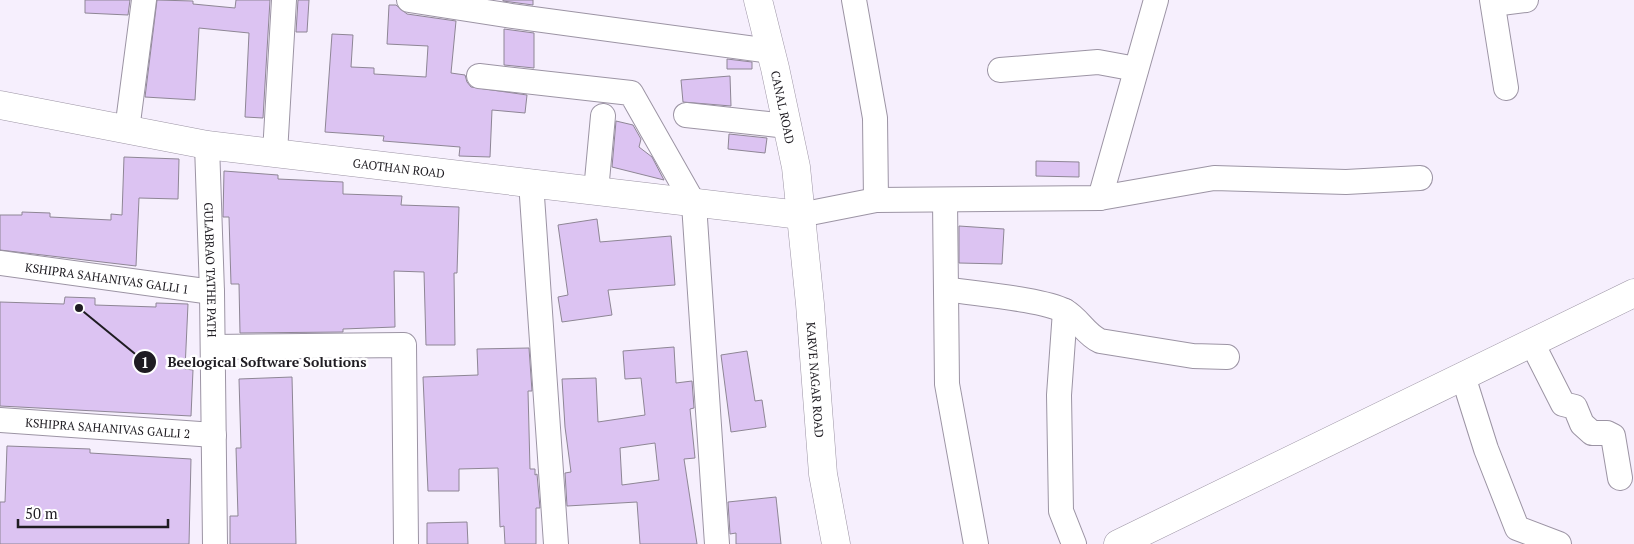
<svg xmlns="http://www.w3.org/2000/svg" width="1634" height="544" viewBox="0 0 1634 544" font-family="'PT Serif',serif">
	<rect width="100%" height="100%" fill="#f6effd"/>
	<!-- building -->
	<g fill="#dcc3f2" stroke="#8e8695" fill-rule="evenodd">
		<polygon points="85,0 130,0 128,15 85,13"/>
		<polygon points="157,0 193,1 193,4 235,8 236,0 270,0 263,118 245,117 249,33 199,28 195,100 145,97"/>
		<polygon points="298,0 309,0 307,32 296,32"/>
		<polygon points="503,0 533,0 533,5 503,1"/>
		<polygon points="389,5 396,5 407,14 456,21 451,73 465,75 467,82 471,87 527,95 525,113 492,110 490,157 459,156 460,147 383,141 384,136 325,132 332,34 353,35 351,67 374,68 374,74 426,77 428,46 387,44"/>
		<polygon points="504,29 534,33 534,68 504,65"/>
		<polygon points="727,59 752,62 752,69 727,69"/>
		<polygon points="730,76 731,106 683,102 681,80"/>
		<polygon points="616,121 633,125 641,139 639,147 652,157 664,180 612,167"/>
		<polygon points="729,134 767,138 765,153 728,149"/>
		<polygon points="124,157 179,159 178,199 139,198 136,266 0,250 0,215 22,215 22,212 50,213 50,217 111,220 111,214 122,215"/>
		<polygon points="1036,161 1079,162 1079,177 1036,176"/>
		<polygon points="224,171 278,175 278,179 343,182 343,194 402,196 401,205 459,207 457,273 454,273 455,345 426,345 424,272 394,271 395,327 343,329 343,332 240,333 239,284 231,284 229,217 223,217"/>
		<polygon points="597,219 600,242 671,236 675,285 608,290 612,315 562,322 558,297 568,295 558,225"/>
		<polygon points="959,226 1004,229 1002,264 959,263"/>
		<polygon points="65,297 95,298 95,305 156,307 156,303 188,304 185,369 193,370 191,416 0,406 0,302 64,304"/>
		<path d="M674,347L676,383L692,381L694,408L690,409L695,458L684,459L697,544H640L637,502L567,506L565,473L571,472L565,427L562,379L596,378L598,422L645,415L641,378L625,379L623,351ZM655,443L659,480L622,485L620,448Z"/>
		<polygon points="529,348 532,391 528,391 530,469 535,469 535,475 537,474 540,508 536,508 536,544 505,544 504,526 500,527 498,468 459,469 459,491 428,491 423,377 478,375 477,349"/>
		<polygon points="747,351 755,401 762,400 766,427 731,432 721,355"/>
		<polygon points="292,377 296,544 230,544 230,516 238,516 236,448 241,448 239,379"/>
		<polygon points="7,446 90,449 90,453 191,459 189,544 0,544 0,502 5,502"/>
		<polygon points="776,497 781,544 736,544 736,533 730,534 728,502"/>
		<polygon points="467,522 468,544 427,544 427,523"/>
	</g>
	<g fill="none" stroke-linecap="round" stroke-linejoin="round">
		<defs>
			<g id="street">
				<polyline points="409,0 512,16 771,51"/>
				<polyline points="854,0 875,118 876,200"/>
				<polyline points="1492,0 1506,88"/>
				<polyline points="1493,4 1526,0"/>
				<polyline points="1000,70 1098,62 1136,69"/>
				<polyline points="479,76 631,93 694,204 717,544"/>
				<polyline points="686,115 787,126"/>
				<polyline points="127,130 144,0"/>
				<path id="s1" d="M207,145L212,292L215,544"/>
				<polyline points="275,153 284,0"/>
				<polyline points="531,182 556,544"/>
				<polyline points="596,191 603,116"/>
				<polyline points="1100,198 1156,0"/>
				<polyline points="945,200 947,384 976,544"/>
				<polyline points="800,215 876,200 1100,198 1214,178 1346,182 1420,178"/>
				<path id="s2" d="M0,263L212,292"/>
				<path d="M946,289C976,294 1041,299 1065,311C1079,319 1085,334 1100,341L1193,356L1227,357"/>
				<polyline points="1065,311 1059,395 1061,511 1074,544"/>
				<polyline points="1532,343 1563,404 1575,407 1582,424 1592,433 1607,433 1613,436 1620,478"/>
				<polyline points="213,347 404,345 406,544"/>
				<polyline points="1463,376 1486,449 1517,528 1559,544"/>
				<path id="s3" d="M0,420L214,435"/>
			</g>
			<g id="secondary">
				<path id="s4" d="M758,0L775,68L796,167L810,304L823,474L836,544"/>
				<path id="s5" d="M0,105L207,145L800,215"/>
				<polyline points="1118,544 1634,293"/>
			</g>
		</defs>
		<!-- street casing -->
		<use href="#street" stroke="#9c94a4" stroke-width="26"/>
		<!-- secondary casing -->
		<use href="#secondary" stroke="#9c94a4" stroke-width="29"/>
		<!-- street -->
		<use href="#street" stroke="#fff" stroke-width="24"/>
		<!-- secondary -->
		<use href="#secondary" stroke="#fff" stroke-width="28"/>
	</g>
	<g text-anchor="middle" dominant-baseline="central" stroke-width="5" stroke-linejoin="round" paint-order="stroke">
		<!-- street labels -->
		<g font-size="12" fill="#1f1c22" stroke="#fff">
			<text stroke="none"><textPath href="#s4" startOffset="110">CANAL ROAD</textPath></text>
			<text stroke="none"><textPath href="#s5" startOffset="404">GAOTHAN ROAD</textPath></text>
			<text stroke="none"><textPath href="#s1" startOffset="125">GULABRAO TATHE PATH</textPath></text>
			<text stroke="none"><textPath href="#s2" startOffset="108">KSHIPRA SAHANIVAS GALLI 1</textPath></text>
			<text stroke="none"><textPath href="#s4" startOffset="385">KARVE NAGAR ROAD</textPath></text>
			<text stroke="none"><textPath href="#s3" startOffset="108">KSHIPRA SAHANIVAS GALLI 2</textPath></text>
		</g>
	</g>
	<!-- callouts -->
	<path fill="none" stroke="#1f1c22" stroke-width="2" d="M79 308L145 362"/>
	<g fill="#1f1c22" stroke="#fff" stroke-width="2">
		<circle cx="79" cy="308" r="5"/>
		<circle cx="145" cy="362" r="12"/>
	</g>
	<g font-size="15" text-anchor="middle" font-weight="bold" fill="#fff">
		<text x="145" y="368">1</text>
	</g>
	<g font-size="14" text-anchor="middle" font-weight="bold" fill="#1f1c22" stroke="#fff" stroke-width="5" stroke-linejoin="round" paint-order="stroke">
		<text x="267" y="367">Beelogical Software Solutions</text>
	</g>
	<!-- scale -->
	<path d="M18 519v8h150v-8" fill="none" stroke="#1f1c22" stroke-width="2.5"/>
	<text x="25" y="519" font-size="15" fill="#1f1c22" stroke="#ffffff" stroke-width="4" paint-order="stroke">50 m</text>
</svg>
